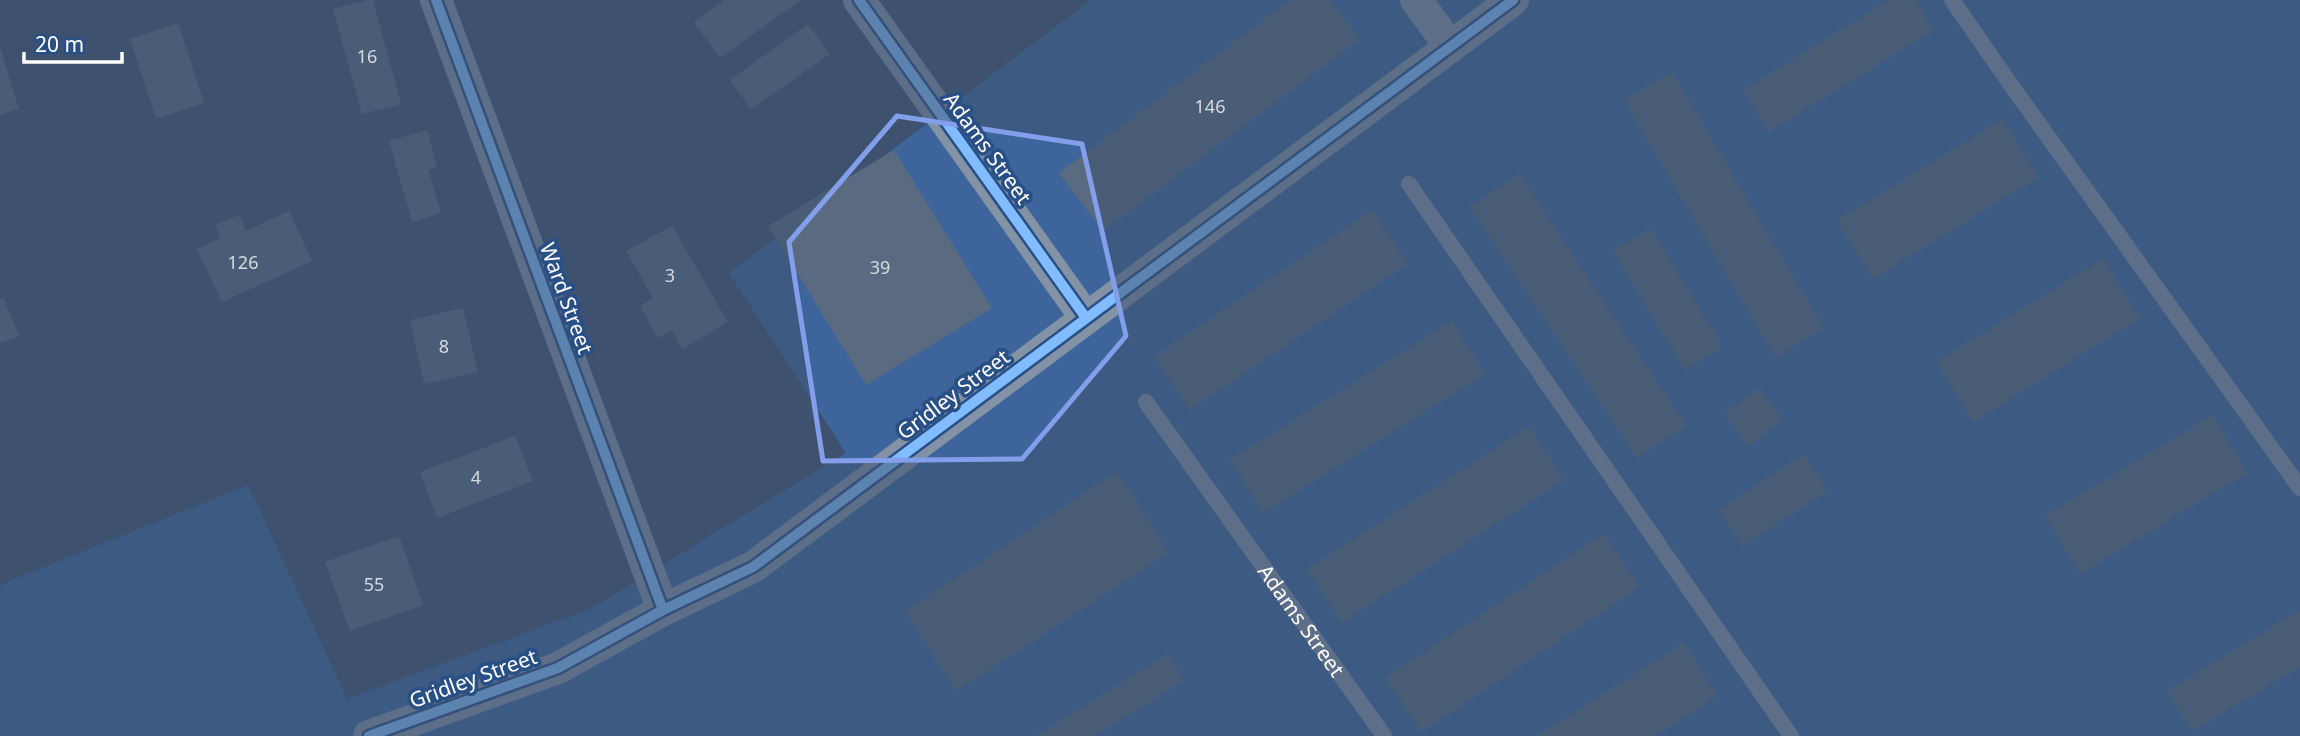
<svg xmlns="http://www.w3.org/2000/svg" width="2300" height="736" viewBox="0 0 2300 736" font-family="'Noto Sans',sans-serif">
	<rect width="100%" height="100%" fill="#3e5270"/>
	<!-- green -->
	<polygon fill="#3d659b" points="1091,0 2300,0 2300,736 0,736 0,585 248,485 347,699 590,609 846,453 729,273"/>
	<!-- building -->
	<g fill="#596a81">
		<polygon points="367,0 373,0 401,104 362,114 333,9"/>
		<polygon points="724,0 801,0 720,58 694,22"/>
		<polygon points="1290,0 1330,0 1360,39 1103,231 1059,173"/>
		<polygon points="1889,0 1916,0 1934,30 1769,132 1743,90"/>
		<polygon points="178,23 204,103 156,119 130,39"/>
		<polygon points="808,24 830,54 751,109 730,80"/>
		<polygon points="0,47 19,109 0,115"/>
		<polygon points="1672,72 1824,328 1775,357 1624,100"/>
		<polygon points="2002,119 2038,177 1873,279 1837,221"/>
		<polygon points="427,130 437,167 428,170 441,213 412,222 389,141"/>
		<polygon points="894,150 992,308 866,385 768,226"/>
		<polygon points="1520,174 1686,426 1637,458 1470,207"/>
		<polygon points="1372,210 1408,263 1190,410 1154,357"/>
		<polygon points="289,211 312,261 222,302 197,249 221,238 215,225 239,215 246,231"/>
		<polygon points="672,226 728,322 682,349 672,331 658,338 640,306 653,298 626,251"/>
		<polygon points="1651,228 1723,347 1685,370 1613,251"/>
		<polygon points="2103,259 2140,318 1973,422 1936,362"/>
		<polygon points="3,297 19,336 0,343 0,299"/>
		<polygon points="463,308 478,372 424,384 410,320"/>
		<polygon points="1452,321 1485,374 1263,513 1230,460"/>
		<polygon points="1759,388 1783,419 1749,446 1724,414"/>
		<polygon points="2213,415 2247,473 2080,574 2045,516"/>
		<polygon points="1529,427 1564,480 1342,623 1307,569"/>
		<polygon points="515,436 533,481 437,518 420,472"/>
		<polygon points="1804,454 1828,490 1743,546 1719,510"/>
		<polygon points="1117,472 1169,552 957,691 905,611"/>
		<polygon points="1604,533 1640,587 1421,732 1385,678"/>
		<polygon points="399,536 423,605 350,631 325,562"/>
		<polygon points="2300,610 2300,667 2192,732 2167,691"/>
		<polygon points="1684,643 1718,696 1655,736 1537,736"/>
		<polygon points="1168,654 1185,680 1095,736 1036,736"/>
	</g>
	<g fill="none" stroke-linecap="round" stroke-linejoin="round">
		<!-- lane -->
		<g stroke="#8492a6" stroke-width="16">
			<polyline points="1952,0 2011,85 2300,488"/>
			<polyline points="1409,184 1791,736"/>
			<path id="s1" d="M1146,402L1384,736"/>
		</g>
		<!-- street -->
		<g stroke="#8492a6" stroke-width="32">
			<polyline points="436,0 663,610"/>
			<polyline points="859,0 1086,318"/>
			<polyline points="1416,0 1450,46"/>
			<polyline points="369,736 558,668 663,610 753,567 1513,0"/>
		</g>
		<defs>
			<g id="cycleway">
				<polyline points="436,0 663,610"/>
				<polyline points="859,0 1086,318"/>
				<polyline points="369,736 558,668 663,610 753,567 1513,0"/>
			</g>
		</defs>
		<!-- cycleway casing -->
		<use href="#cycleway" stroke="#284f86" stroke-width="15"/>
		<!-- cycleway -->
		<use href="#cycleway" stroke="#80bcff" stroke-width="10"/>
	</g>
	<!-- marked area -->
	<path d="M0 0H2300V736H0ZM897,116L1082,144L1126,336L1022,459L823,461L789,242Z" fill="#3e5270" fill-opacity=".55" fill-rule="evenodd"/>
	<path fill="none" stroke="#839eea" stroke-width="5" stroke-linejoin="round" d="M897,116L1082,144L1126,336L1022,459L823,461L789,242Z"/>
	<g text-anchor="middle" dominant-baseline="central" stroke-width="7" stroke-linejoin="round" paint-order="stroke">
		<!-- number labels -->
		<g font-size="18" fill="#d6dae0">
			<text x="367" y="56">16</text>
			<text x="1210" y="106">146</text>
			<text x="243" y="262">126</text>
			<text x="880" y="267">39</text>
			<text x="670" y="275">3</text>
			<text x="444" y="346">8</text>
			<text x="476" y="477">4</text>
			<text x="374" y="584">55</text>
		</g>
		<!-- street labels -->
		<g font-size="21" fill="#fff" stroke="#284f86">
			<text transform="translate(988 148) rotate(54)">Adams Street</text>
			<text transform="translate(567 298) rotate(70)">Ward Street</text>
			<text transform="translate(953 394) rotate(-37)">Gridley Street</text>
			<text stroke="none"><textPath href="#s1" startOffset="268">Adams Street</textPath></text>
			<text transform="translate(473 678) rotate(-20)">Gridley Street</text>
		</g>
	</g>
	<!-- scale -->
	<path d="M24 52v10h98v-10" fill="none" stroke="#ffffff" stroke-width="3.5"/>
	<text x="35" y="52" font-size="21" fill="#ffffff" stroke="#284f86" stroke-width="5" paint-order="stroke">20 m</text>
</svg>
